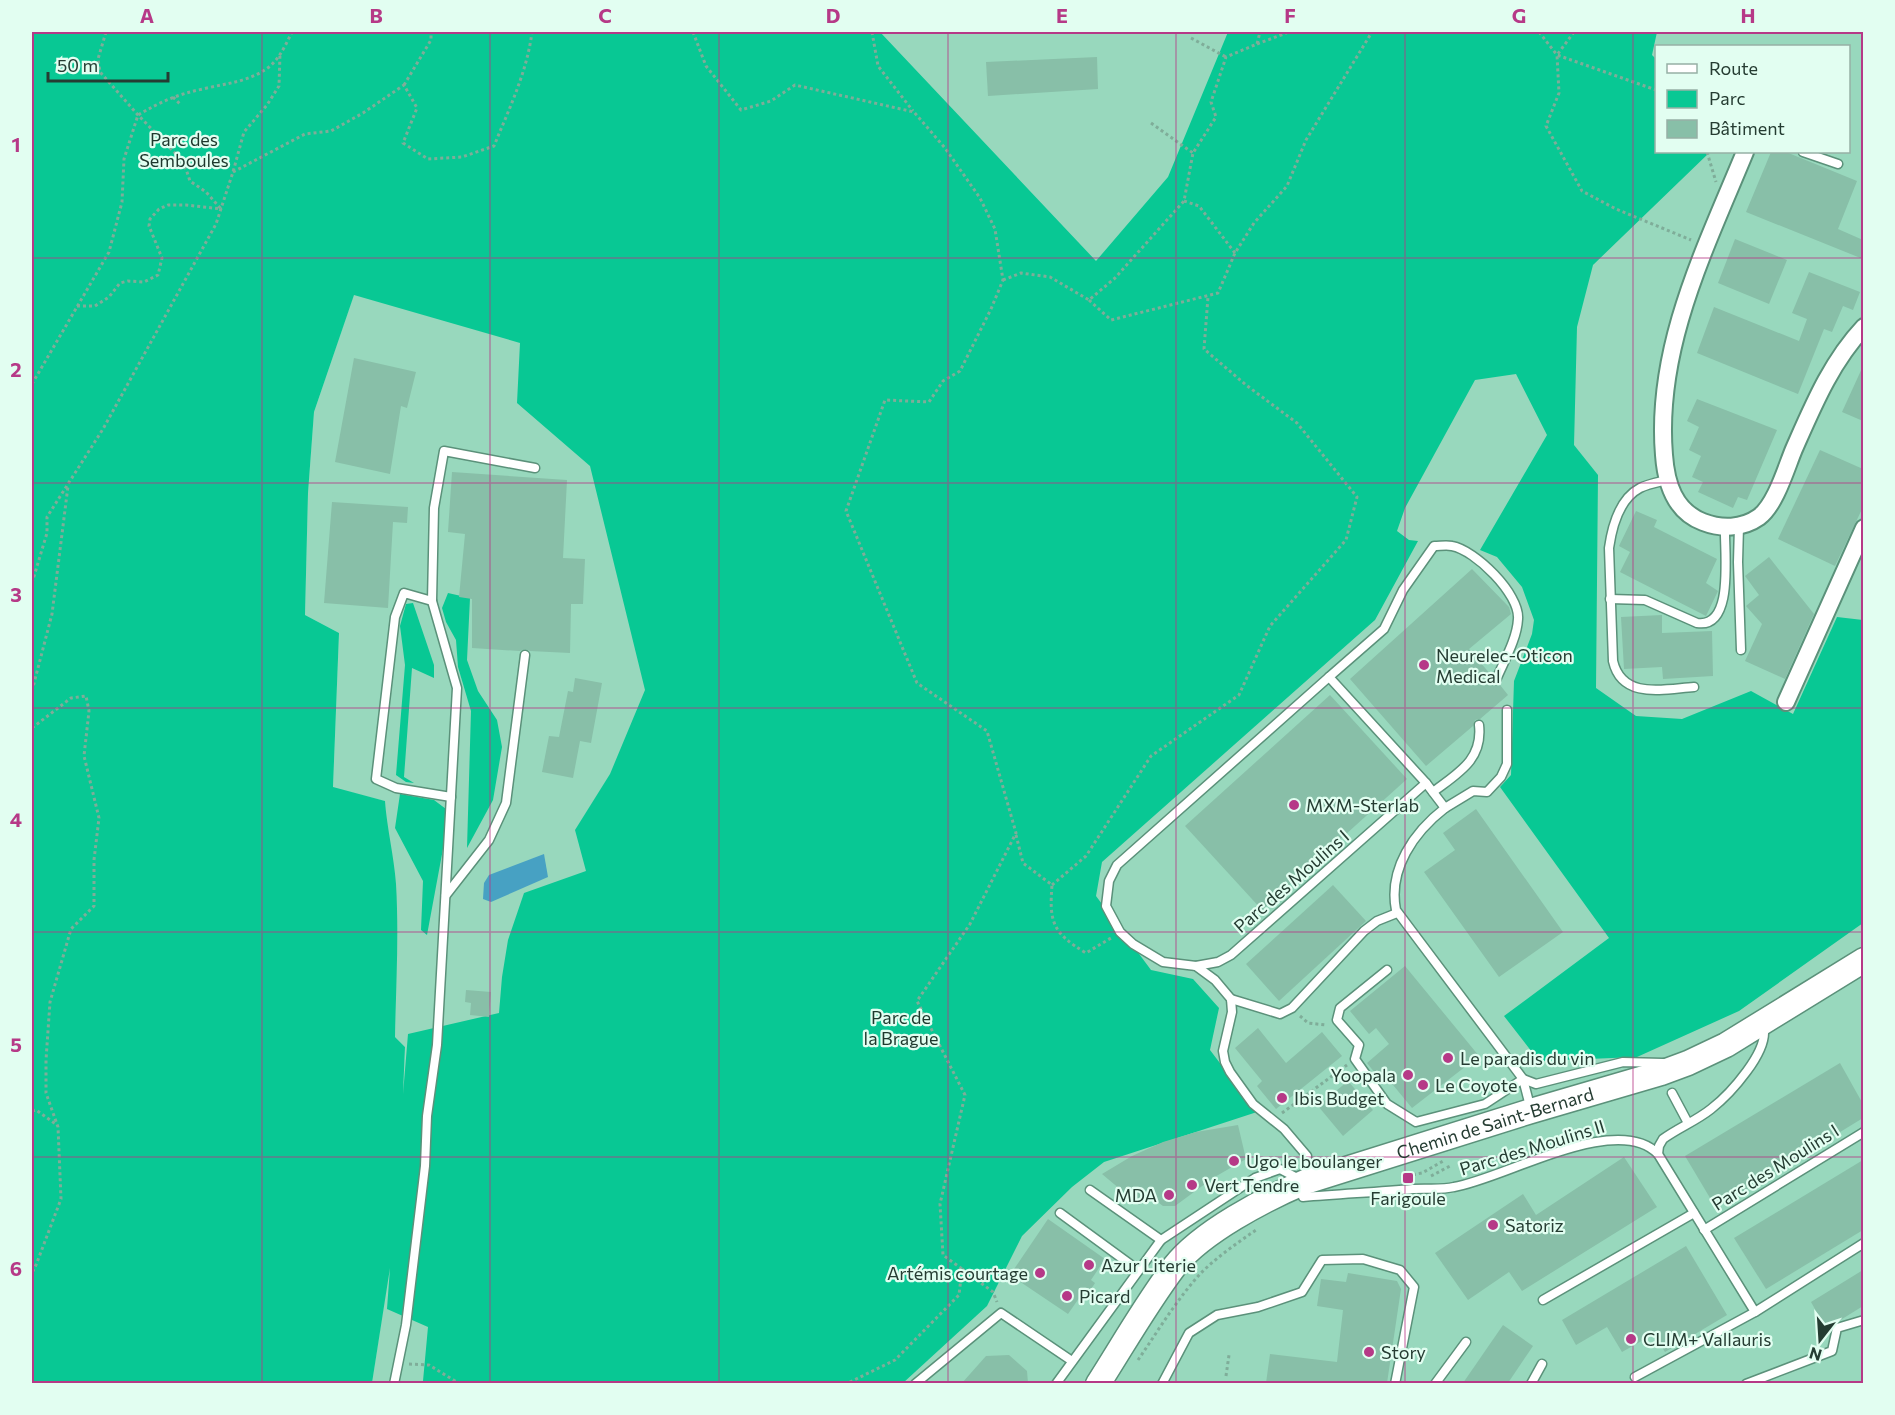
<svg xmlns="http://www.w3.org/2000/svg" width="1895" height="1415" viewBox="0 0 1895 1415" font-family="Commissioner,sans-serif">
	<rect width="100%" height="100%" fill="#ace5cc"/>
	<!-- built -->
	<path fill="#98d8bd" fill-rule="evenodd" d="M576,32H1863V1383H372L397,1217L405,1047L395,1037L397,942L385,801L333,788L339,633L305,615L308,493L314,412L354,294ZM1656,46H1848V152H1656Z"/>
	<!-- green -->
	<g fill="#08c894" fill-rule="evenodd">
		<path d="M32,32H880L1096,261L1168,177L1228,32H1657L1652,55L1656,59V152H1710L1593,265L1577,327L1574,445L1598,475L1596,688L1636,716L1682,719L1751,691L1793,714L1837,617L1863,620V923L1739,1011L1637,1057L1539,1061L1504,1016L1609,938L1500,787L1511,775L1514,681L1532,634L1534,620L1522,587L1497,557L1480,550L1547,435L1516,374L1475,380L1405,508L1397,531L1409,540L1418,541L1375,620L1102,862L1096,896L1151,970L1193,979L1219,1008L1210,1050L1257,1112L1104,1162L1072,1187L1022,1236L987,1306L903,1383H427L423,1381L428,1327L387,1309L390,1268L372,1383H32ZM354,295L520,343L517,403L590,466L645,690L610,774L575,830L586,871L524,893L508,940L502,977L499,1013L408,1034L403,1094L405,1047L395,1037C396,986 399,935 396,884C394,856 387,829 385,801L333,787L339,633L305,615L308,493L314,412Z"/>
		<polygon points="448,593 470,598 467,660 478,691 497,720 502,747 493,800 467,848 471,711 458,667 456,640 446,622 442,608"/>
		<polygon points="413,603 434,665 434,678 412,668 404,777 414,783 406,782 396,775 405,665 400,626 406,604"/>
		<polygon points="400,794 434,800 446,809 445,838 427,935 421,930 423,881 395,828"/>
	</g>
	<!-- water -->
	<polygon fill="#47a1c3" points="544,854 548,877 491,902 483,899 484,883 489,875"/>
	<!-- building -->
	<g fill="#88bfa8">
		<polygon points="1097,57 1098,89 988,96 986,62"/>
		<polygon points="1771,152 1786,152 1857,181 1838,229 1863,240 1863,259 1746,212"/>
		<polygon points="1735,239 1787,260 1769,304 1718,283"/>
		<polygon points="1809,272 1860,292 1853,310 1843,306 1832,332 1824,329 1798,394 1697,353 1714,307 1799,341 1807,319 1792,313"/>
		<polygon points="354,358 416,372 407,408 401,406 390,474 335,462"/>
		<polygon points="1863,366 1863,421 1842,412"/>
		<polygon points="1697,399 1777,430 1747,500 1738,497 1733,508 1698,492 1703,482 1692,477 1701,456 1689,450 1699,427 1687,421"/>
		<polygon points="1820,450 1863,469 1863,507 1835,566 1778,539"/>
		<polygon points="452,472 567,480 563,558 585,559 583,604 571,604 570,653 530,651 525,649 520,651 472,648 472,599 459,597 465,534 448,532"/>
		<polygon points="332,502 408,507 407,523 393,522 388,608 324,603"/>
		<polygon points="1636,511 1657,520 1654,527 1717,559 1706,583 1718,591 1706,616 1620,572 1630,552 1619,546"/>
		<polygon points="1769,557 1814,614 1785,679 1745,661 1762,624 1746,606 1759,595 1745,576"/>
		<polygon points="1472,569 1509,607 1511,614 1469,649 1491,675 1490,680 1491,684 1496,686 1500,685 1508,695 1480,719 1475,720 1473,726 1426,766 1350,679"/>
		<polygon points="1662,615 1662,633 1712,631 1713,676 1663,679 1662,667 1624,669 1621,617"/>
		<polygon points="575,678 602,683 591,743 580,741 573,778 542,772 549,736 559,737 568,691 573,692"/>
		<polygon points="1330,695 1407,779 1262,910 1185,826"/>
		<polygon points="1476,809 1563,932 1499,977 1424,872 1455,850 1443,833"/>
		<polygon points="1333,885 1366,921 1279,1001 1246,964"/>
		<polygon points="1405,966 1479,1056 1412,1108 1384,1074 1379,1078 1367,1063 1389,1044 1376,1028 1369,1034 1350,1011"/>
		<polygon points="466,990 491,992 489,1017 470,1015 471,1003 465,1002"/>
		<polygon points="1258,1028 1286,1063 1322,1032 1342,1056 1276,1109 1257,1086 1262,1081 1235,1048"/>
		<polygon points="1840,1063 1863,1104 1863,1118 1716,1208 1685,1156"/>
		<polygon points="1348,1081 1373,1110 1343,1136 1318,1106"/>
		<polygon points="1238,1125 1246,1159 1213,1178 1175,1206 1163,1206 1148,1195 1139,1205 1102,1174 1132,1156 1163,1142 1196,1132"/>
		<polygon points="1624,1157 1657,1207 1522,1291 1509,1272 1468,1300 1435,1253 1523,1194 1536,1215"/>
		<polygon points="1863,1160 1863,1230 1766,1289 1734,1238"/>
		<polygon points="1048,1219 1105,1259 1091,1280 1095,1283 1088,1294 1084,1291 1068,1314 1010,1275"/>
		<polygon points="1686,1246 1727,1315 1665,1352 1654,1334 1622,1352 1607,1327 1576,1345 1562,1320"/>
		<polygon points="1863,1270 1863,1306 1826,1329 1811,1302"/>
		<polygon points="1348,1273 1397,1281 1401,1289 1387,1383 1266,1383 1270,1354 1337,1362 1343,1310 1317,1306 1321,1279 1346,1282"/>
		<polygon points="1503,1325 1533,1346 1508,1383 1463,1383"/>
		<polygon points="1009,1355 1027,1371 1028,1383 962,1383 986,1356"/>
	</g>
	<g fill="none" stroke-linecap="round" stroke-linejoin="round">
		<defs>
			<g id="lane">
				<polyline points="1803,152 1838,164"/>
				<path d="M1667,480C1659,482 1648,484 1640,488C1619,499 1612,527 1609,548L1613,661C1622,700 1664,689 1694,687"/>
				<polyline points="1739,526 1738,562 1741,650"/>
				<path d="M1610,599L1645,600L1697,623C1735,629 1724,552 1725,527"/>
				<polyline points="432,601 404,593 395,617 376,779 396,788 451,797"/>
				<path d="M1496,680C1504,661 1517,639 1518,619C1520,594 1475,550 1452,546C1447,545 1440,546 1434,546L1403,590L1384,629L1329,677L1426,783L1445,808C1414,832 1388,869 1396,910L1523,1079L1531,1110"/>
				<path d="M1433,792C1458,773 1483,760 1479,725"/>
				<polyline points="1445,808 1473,791 1487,792 1501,777 1507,764 1507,710"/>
				<polyline points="446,895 489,840 506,803 525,655"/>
				<polyline points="1196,966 1218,962 1231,955 1426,783"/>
				<polyline points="1387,970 1340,1008 1337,1020 1359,1045 1355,1059 1387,1104 1416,1122 1485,1104 1523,1079 1536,1084 1623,1062 1663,1063"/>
				<polyline points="1231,999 1280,1014 1292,1008 1364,931 1377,921 1397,913"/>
				<path d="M1763,1026C1771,1050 1729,1095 1711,1109C1696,1121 1678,1128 1663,1139L1659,1146L1658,1154L1755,1312L1864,1243"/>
				<polyline points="1672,1093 1688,1123"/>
				<polyline points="1090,1190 1161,1240"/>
				<path d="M1303,1197C1340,1194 1377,1192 1413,1189C1427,1188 1441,1190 1454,1187C1504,1179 1617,1111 1658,1154"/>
				<polyline points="1060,1213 1138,1270"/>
				<polyline points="1704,1230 1864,1132"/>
				<polyline points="1543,1300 1694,1213"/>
				<polyline points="1635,1377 1755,1312"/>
				<polyline points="394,1384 406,1325 425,1166 427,1116 437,1045 457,688 432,601 434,508 444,451 535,468"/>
				<polyline points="915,1384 1001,1313 1072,1361"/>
				<polyline points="1056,1384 1161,1240 1255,1178 1280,1169 1305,1182 1307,1156 1284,1129 1253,1104 1230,1072 1225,1062 1223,1051 1232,1012 1231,999 1215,980 1196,966 1163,962 1133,944 1120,932 1106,906 1109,881 1117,865 1329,677"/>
				<polyline points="1162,1384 1189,1333 1217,1315 1258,1307 1302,1292 1322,1260 1363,1259 1400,1270 1414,1287 1395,1384"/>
				<polyline points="1435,1384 1466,1342"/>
				<polyline points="1531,1384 1542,1364"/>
				<polyline points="1746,1384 1832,1351 1837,1328 1864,1320"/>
			</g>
			<g id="street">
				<path d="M1745,152C1705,249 1655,348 1664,455C1666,483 1674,511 1703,522C1721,529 1742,529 1759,517C1776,504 1786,468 1794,449C1813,406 1831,362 1864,327"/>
				<polyline points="1786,702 1864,528"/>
			</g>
			<g id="secondary">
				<path id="s1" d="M1098,1384C1123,1345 1146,1304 1174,1267C1201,1232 1265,1199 1305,1182L1531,1111L1661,1073L1688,1063L1726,1045L1864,960"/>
			</g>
		</defs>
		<!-- lane casing -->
		<use href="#lane" stroke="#5b917a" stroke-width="11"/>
		<!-- street casing -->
		<use href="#street" stroke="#5b917a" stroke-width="20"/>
		<!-- secondary casing -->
		<use href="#secondary" stroke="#5b917a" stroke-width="27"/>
		<!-- path -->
		<g stroke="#7fad99" stroke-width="3" stroke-dasharray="3 3" stroke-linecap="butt">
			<polyline points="106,32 98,59 100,72 138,115 176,154 186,169 190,181 206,192 221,209"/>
			<polyline points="693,32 706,66 741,110 771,101 795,85 914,112 945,148 980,198 995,229 1003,280 991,309 960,371 943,381 929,402 885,400 846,511 917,683 987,731 1016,833 970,924 917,1001 965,1095 940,1204 943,1255 962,1269 959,1295 895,1360 846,1384"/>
			<polyline points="872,32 878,66 913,111"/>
			<polyline points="1539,32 1557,55 1656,90"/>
			<polyline points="1574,32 1557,55 1559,93 1546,126 1582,191 1616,209 1691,240"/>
			<polyline points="1191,38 1226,57"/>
			<polyline points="1257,44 1289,32"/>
			<polyline points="404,85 431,40 431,32"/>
			<polyline points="173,97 180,104"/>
			<polyline points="1151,123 1193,153"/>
			<polyline points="1707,152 1716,182"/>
			<path d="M233,172L305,134L331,131L363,113L404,85L417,108L403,143L428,159L462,157L494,146C509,109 527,72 532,32"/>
			<polyline points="1184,201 1199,206 1235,253"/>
			<polyline points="1003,280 1021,273 1050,277 1089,300 1115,278 1184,201 1193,153 1216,117 1211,102 1226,57 1257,44 1260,32"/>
			<polyline points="1089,300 1111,320 1218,293 1235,253 1254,223 1287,186 1306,140 1372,32"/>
			<polyline points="77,306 95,306 109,297 120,283 128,281 144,282 158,275 162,258 149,226 150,219 159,209 168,205 186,205 222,209"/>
			<path d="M32,384L109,252L122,202L124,159L138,115C160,102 178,94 203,89C227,83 249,82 269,67C280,58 286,44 292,32"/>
			<polyline points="32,583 47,533 47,517 103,429 216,224 233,172 244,132 267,105 279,86 280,54"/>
			<polyline points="32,691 52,614 68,486"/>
			<polyline points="32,728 71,698 86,696 89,711 84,756 99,818 94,860 94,906 71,929 50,1002 46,1060 46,1093 58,1127 61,1199 36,1265 32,1273"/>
			<path d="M1016,835L1023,863L1052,885C1049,923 1053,933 1086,953L1111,938"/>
			<polyline points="1052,885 1086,856 1151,756 1239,695 1270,626 1346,540 1357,497 1297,423 1246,385 1204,349 1208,297"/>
			<polyline points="1300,1016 1308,1023 1326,1025"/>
			<polyline points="32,1111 36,1110 57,1125"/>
			<polyline points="1282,1113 1347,1065"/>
			<polyline points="1407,1176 1422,1173 1445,1160"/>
			<polyline points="1431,1176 1450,1166"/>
			<polyline points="962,1269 993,1292 997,1302"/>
			<path d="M1138,1360C1158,1331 1177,1299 1201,1273C1217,1257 1237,1243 1256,1230"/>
			<polyline points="409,1364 429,1365 460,1384"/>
			<polyline points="1226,1376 1229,1355"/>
		</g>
		<!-- lane -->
		<use href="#lane" stroke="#fff" stroke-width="8"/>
		<!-- street -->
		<use href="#street" stroke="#fff" stroke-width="16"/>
		<!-- secondary -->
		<use href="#secondary" stroke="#fff" stroke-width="24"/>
	</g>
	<!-- grid -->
	<path fill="none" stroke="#b63987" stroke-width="1.5" stroke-opacity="0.55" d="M262,32V1384M490,32V1384M719,32V1384M948,32V1384M1176,32V1384M1405,32V1384M1633,32V1384M32,258H1864M32,483H1864M32,708H1864M32,932H1864M32,1157H1864"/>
	<!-- markers -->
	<g fill="#b63987" stroke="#e2fef1" stroke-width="2">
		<circle cx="1424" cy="665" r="6"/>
		<circle cx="1294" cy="805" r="6"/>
		<circle cx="1448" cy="1058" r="6"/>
		<circle cx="1408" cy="1075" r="6"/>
		<circle cx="1423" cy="1085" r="6"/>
		<circle cx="1282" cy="1098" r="6"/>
		<circle cx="1234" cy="1161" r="6"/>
		<rect x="1402" y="1172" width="12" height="12" rx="3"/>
		<circle cx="1192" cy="1185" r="6"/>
		<circle cx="1169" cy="1195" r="6"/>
		<circle cx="1493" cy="1225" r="6"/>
		<circle cx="1089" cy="1265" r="6"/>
		<circle cx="1040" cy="1273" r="6"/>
		<circle cx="1067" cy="1296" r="6"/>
		<circle cx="1631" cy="1339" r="6"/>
		<circle cx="1369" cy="1352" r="6"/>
	</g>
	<g text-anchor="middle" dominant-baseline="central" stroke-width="4.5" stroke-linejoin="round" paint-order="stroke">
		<!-- park labels -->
		<g font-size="18" fill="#1d382d" stroke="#e2fef1">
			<text x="184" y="139">Parc des<tspan x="184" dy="21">Semboules</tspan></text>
			<text x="901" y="1017">Parc de<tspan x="901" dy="21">la Brague</tspan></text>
		</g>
		<!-- poi labels -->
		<g font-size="18" fill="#253c32" stroke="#e2fef1" text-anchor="start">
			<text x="1436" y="655">Neurelec-Oticon<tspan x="1436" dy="21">Medical</tspan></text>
			<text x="1306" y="805">MXM-Sterlab</text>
			<text x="1460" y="1058">Le paradis du vin</text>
			<text x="1396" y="1075" text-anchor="end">Yoopala</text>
			<text x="1435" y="1085">Le Coyote</text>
			<text x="1294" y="1098">Ibis Budget</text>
			<text x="1246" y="1161">Ugo le boulanger</text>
			<text x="1204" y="1185">Vert Tendre</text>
			<text x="1157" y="1195" text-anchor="end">MDA</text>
			<text x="1408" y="1198" text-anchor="middle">Farigoule</text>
			<text x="1505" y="1225">Satoriz</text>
			<text x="1101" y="1265">Azur Literie</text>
			<text x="1028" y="1273" text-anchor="end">Artémis courtage</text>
			<text x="1079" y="1296">Picard</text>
			<text x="1643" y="1339">CLIM+ Vallauris</text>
			<text x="1381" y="1352">Story</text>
		</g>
		<!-- street labels -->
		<g font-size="18" fill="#253c32" stroke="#e2fef1">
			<text transform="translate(1291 881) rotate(-41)">Parc des Moulins I</text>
			<text stroke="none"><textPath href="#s1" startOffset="496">Chemin de Saint-Bernard</textPath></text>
			<text transform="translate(1532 1147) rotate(-17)">Parc des Moulins II</text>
			<text transform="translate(1775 1167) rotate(-32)">Parc des Moulins I</text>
		</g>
	</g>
	<!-- border -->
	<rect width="1895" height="1415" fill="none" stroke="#e2fef1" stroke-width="66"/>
	<!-- legend -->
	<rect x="1655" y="45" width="195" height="108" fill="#e2fef1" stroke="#96b0a5" stroke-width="1.5"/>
	<rect x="1667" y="64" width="30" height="9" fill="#ffffff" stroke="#96b0a5" stroke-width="1.5"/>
	<text x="1709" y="75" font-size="18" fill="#253c32">Route</text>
	<rect x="1667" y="90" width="30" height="18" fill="#08c894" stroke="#96b0a5" stroke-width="1.5"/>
	<text x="1709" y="105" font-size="18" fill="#253c32">Parc</text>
	<rect x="1667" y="120" width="30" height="18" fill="#88bfa8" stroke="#96b0a5" stroke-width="1.5"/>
	<text x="1709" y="135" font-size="18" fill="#253c32">Bâtiment</text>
	<!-- north arrow -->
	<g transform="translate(1820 1340) rotate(197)" stroke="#e2fef1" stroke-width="4.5" paint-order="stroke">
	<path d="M0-4.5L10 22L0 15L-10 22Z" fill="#253c32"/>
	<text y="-9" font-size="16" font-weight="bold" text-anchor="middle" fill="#253c32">N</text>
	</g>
	<!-- scale -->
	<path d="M48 72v9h120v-9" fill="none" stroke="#253c32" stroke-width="3"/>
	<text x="57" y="72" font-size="18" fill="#253c32" stroke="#e2fef1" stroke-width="4.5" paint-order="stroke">50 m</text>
	<rect x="33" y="33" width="1829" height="1349" fill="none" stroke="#b63987" stroke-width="2"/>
	<g font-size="20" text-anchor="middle" font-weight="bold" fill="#b63987">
		<text x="147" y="23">A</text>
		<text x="376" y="23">B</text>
		<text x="605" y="23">C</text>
		<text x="833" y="23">D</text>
		<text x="1062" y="23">E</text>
		<text x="1290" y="23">F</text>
		<text x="1519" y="23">G</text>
		<text x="1748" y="23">H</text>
		<text x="16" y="152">1</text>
		<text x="16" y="377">2</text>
		<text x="16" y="602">3</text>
		<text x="16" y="827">4</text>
		<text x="16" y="1052">5</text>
		<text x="16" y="1276">6</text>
	</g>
</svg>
